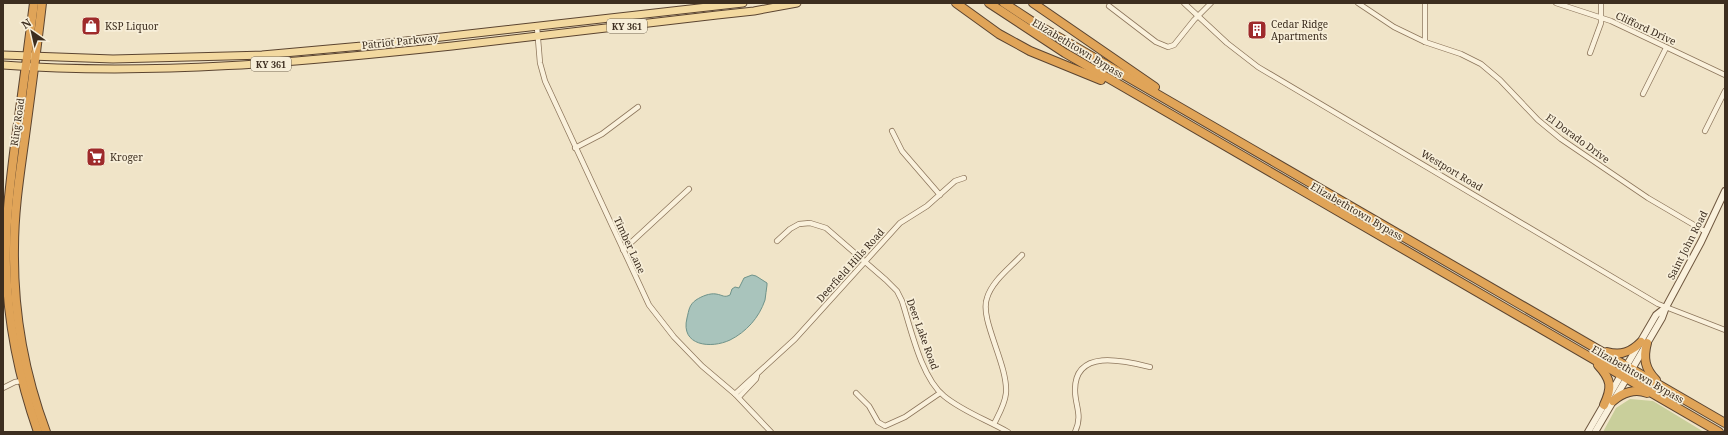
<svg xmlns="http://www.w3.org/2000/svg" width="1728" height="435" viewBox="0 0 1728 435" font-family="'Noto Serif',serif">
	<rect width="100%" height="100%" fill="#f0e4c8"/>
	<!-- green -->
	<polygon fill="#c9cf9b" points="1630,399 1653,401 1704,432 1603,432 1616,408"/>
	<!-- water -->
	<path fill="#a9c4bc" stroke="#6f938a" d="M752,275L756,276L767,283V285C766,290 766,295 765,300C759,318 746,332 730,340C711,349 680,346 687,318C689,310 689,305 696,300C702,296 710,293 716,294C723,295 724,298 730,295L732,289L735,287L739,288L744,278Z"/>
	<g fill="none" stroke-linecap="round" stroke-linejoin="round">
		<defs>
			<g id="street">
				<polyline points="1184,3 1227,43 1258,67 1658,304 1725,330"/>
				<polyline points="1358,3 1394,27 1425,42 1461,54 1481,64 1500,80 1538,120 1561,139 1648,198 1706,232"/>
				<polyline points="1425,3 1425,42"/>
				<polyline points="1556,3 1611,21 1725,75"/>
				<polyline points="1109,6 1156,42 1168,47 1174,45 1194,20 1211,3"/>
				<polyline points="537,27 540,63 545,81 649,305 674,337 702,366 735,394 771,432"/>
				<polyline points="1590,53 1601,23 1601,3"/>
				<polyline points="1643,94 1666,48"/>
				<polyline points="892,131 902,151 940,195"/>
				<polyline points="1705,131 1725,91"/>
				<polyline points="575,148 602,134 638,107"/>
				<path d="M777,241L790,229L799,224L810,223L826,228L886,280L897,291L902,301C911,329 921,377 944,396C962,411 987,420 1008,432"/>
				<polyline points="623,250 689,189"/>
				<polyline points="3,388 15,382 22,381"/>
				<polyline points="856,393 869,406 878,422 885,426 905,417 940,393"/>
				<polyline points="735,394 795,339 900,223 927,206 955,181 964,178"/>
				<polyline points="739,397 756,379 757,375"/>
				<path d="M994,424C999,414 1005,404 1006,393C1008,364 979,319 987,298C992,281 1010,268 1022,255"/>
				<path d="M1075,432C1083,415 1075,406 1075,390C1075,348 1125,361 1150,367"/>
			</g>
			<g id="secondary">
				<polyline points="1588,432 1656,315 1665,308"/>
				<polyline points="1595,432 1662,318 1666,307 1701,242 1725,191"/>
			</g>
			<g id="primary">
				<polyline points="3,55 113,59 262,55 362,46 743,3"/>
				<path d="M3,65C153,76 303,62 452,46C540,36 629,25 717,15L754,11L797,3"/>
			</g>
			<g id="highway">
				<path d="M34,3C28,50 22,97 15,145C10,185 5,225 6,266C8,323 19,378 38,432"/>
				<path d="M42,3C37,47 31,91 25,136C20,173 14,210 14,248C13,311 24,373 46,432"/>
				<polyline points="956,3 999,34 1030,51 1101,80"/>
				<polyline points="989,3 1065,53 1719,432"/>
				<polyline points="1004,3 1036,24 1725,423"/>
				<polyline points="1033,3 1155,87"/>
				<path d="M1647,343C1643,358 1645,369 1656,380"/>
				<path d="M1607,352C1621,356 1631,352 1641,342"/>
				<path d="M1598,365C1612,380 1612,388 1604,405"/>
				<path d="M1613,401C1622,393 1635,388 1647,393"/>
			</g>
		</defs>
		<!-- street casing -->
		<use href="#street" stroke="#8d765c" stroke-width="6"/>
		<!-- secondary casing -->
		<use href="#secondary" stroke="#6f573f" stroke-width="8"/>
		<!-- primary casing -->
		<use href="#primary" stroke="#5b4430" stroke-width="9"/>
		<!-- highway casing -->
		<use href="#highway" stroke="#5b4430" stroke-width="10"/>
		<!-- street -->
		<use href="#street" stroke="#faf1dc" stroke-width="4.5"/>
		<!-- secondary -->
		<use href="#secondary" stroke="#faf1dc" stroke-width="6"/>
		<!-- primary -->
		<use href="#primary" stroke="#f3d9a0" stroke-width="7"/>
		<!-- highway -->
		<use href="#highway" stroke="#e0a458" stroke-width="8"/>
	</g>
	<!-- icons -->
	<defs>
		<symbol id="shop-square" viewBox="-11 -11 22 22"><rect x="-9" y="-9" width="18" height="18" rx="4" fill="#9e2a2b" stroke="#f7eed8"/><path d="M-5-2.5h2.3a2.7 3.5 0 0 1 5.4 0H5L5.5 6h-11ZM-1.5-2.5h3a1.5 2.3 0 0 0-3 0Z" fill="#fff"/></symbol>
		<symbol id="building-square" viewBox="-11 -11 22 22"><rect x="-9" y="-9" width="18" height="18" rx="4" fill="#9e2a2b" stroke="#f7eed8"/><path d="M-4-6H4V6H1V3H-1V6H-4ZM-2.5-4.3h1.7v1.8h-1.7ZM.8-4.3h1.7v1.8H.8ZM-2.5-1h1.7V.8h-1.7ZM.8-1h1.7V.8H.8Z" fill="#fff"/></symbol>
		<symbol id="supermarket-square" viewBox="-11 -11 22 22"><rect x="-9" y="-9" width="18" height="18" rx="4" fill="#9e2a2b" stroke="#f7eed8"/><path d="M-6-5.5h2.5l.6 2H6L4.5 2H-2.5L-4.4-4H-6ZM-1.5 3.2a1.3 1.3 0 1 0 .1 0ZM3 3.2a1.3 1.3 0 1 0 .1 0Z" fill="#fff"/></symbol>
	</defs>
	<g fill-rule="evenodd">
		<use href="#shop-square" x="80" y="15" width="22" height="22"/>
		<use href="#building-square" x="1246" y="19" width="22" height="22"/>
		<use href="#supermarket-square" x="85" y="146" width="22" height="22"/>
	</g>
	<g text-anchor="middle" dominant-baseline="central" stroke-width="3.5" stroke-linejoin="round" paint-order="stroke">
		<!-- shield labels -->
		<g fill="#f7eed8" stroke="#756857" stroke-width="1">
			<rect x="607" y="19" width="40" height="14" rx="3"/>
			<rect x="251" y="57" width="40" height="14" rx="3"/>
		</g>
		<g font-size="9" font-weight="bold" fill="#3d2e20">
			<text x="627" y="26">KY 361</text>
			<text x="271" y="64">KY 361</text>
		</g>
		<!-- poi labels -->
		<g font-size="10" fill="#3d2e20" stroke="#f7eed8" text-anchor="start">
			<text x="1271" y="24">Cedar Ridge<tspan x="1271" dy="12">Apartments</tspan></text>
			<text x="105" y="26">KSP Liquor</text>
			<text x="110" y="157">Kroger</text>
		</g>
		<!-- street labels -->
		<g font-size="10" fill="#3d2e20" stroke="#f7eed8">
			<text transform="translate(1646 28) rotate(25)">Clifford Drive</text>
			<text transform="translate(400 41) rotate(-6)">Patriot Parkway</text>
			<text transform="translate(1078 48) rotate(31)">Elizabethtown Bypass</text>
			<text transform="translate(17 122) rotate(-82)">Ring Road</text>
			<text transform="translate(1578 138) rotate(36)">El Dorado Drive</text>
			<text transform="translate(1452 170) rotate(31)">Westport Road</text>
			<text transform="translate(1357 211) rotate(30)">Elizabethtown Bypass</text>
			<text transform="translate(630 245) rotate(65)">Timber Lane</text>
			<text transform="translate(1687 245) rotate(-63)">Saint John Road</text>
			<text transform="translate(850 265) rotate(-48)">Deerfield Hills Road</text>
			<text transform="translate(923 334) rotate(70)">Deer Lake Road</text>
			<text transform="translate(1638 374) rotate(30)">Elizabethtown Bypass</text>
		</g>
	</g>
	<!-- border -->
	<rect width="1728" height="435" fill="none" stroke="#3d2e20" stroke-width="8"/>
	<!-- north arrow -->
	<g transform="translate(32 32) rotate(326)" stroke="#f7eed8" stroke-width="3" paint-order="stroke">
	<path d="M0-3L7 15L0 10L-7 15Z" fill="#3d2e20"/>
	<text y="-6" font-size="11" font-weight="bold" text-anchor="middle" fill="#3d2e20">N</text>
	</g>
</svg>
